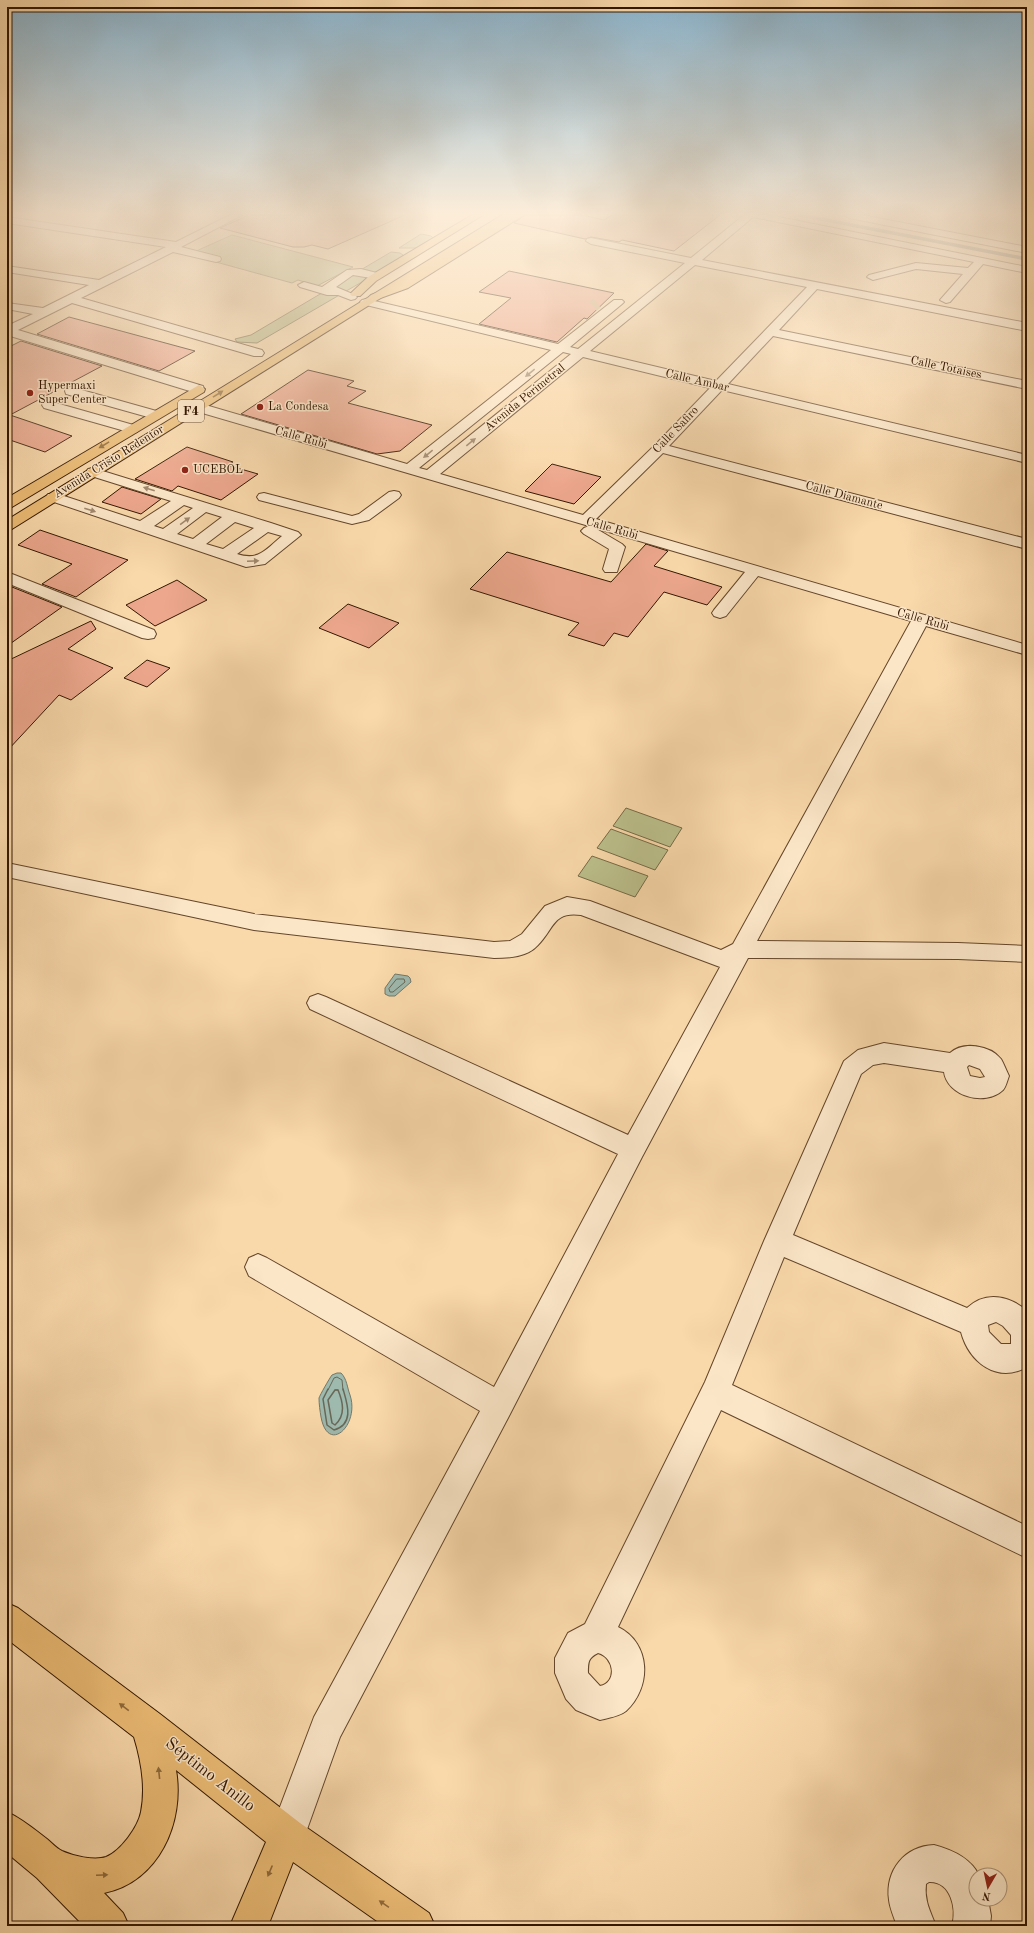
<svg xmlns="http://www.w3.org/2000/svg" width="1034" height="1933" viewBox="0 0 1034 1933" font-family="'Old Standard TT',serif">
	<rect width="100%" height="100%" fill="#f9d8aa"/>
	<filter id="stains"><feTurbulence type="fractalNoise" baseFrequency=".005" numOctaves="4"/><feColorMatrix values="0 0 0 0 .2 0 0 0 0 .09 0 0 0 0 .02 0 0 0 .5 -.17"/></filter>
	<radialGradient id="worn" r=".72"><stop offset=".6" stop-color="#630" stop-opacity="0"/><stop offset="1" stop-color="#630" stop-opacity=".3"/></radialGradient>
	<!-- green -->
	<g fill="#bbbf8b" stroke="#766a46">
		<polygon points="421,234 431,236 433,238 416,248 399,248"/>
		<polygon points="232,235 353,267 317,286 298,280 292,283 216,262 219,259 194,252"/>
		<polygon points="391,252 400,253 403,255 403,258 257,343 237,342 235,339 251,335"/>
		<polygon points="626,808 682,828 670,847 613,826"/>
		<polygon points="611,829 668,850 655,870 597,848"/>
		<polygon points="592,856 648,876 635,897 578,876"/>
	</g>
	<!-- water -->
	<g fill="#9eb9ae" stroke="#737868">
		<polygon points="395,974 408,976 410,978 411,982 395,996 389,996 385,994 385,988"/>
		<path d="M337,1373H341C347,1379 347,1387 350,1395C360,1425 328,1455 321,1417C320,1411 319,1404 319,1398C320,1395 329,1379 332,1375Z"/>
	</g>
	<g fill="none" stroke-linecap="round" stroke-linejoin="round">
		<!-- shore-far1 -->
		<g stroke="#686857" stroke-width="1">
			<polygon points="397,979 404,979 405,982 393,992 390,992 389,989"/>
			<polyline points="328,1390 334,1378 337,1377 342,1380 343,1390"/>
			<polyline points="335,1390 338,1390"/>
		</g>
		<!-- shore -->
		<g stroke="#686857" stroke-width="1.5">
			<path d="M328,1389L323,1399L327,1425L334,1430C355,1424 347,1403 343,1389"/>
			<path d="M335,1390H338C343,1402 346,1415 335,1425L332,1423L328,1400Z"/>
		</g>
		<!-- stream -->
		<polyline stroke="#737868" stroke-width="3.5" points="800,215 1027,259"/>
	</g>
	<!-- building -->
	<g fill="#eda78d" stroke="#321600">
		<polygon points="249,215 405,215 328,249 312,245 304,247 293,247 220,228"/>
		<polygon points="525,215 582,215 604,220 612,215 720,215 674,251 622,240 619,242 591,237 585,239 514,223"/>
		<polygon points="509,271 614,293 587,319 584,318 557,342 479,324 511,298 479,292"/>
		<polygon points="69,317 110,328 195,351 159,371 37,334"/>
		<polygon points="21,341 102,366 10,415 72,436 45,452 7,439 7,348"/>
		<polygon points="308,370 354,381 347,386 366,391 348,403 432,425 400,451 377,454 241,414"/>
		<polygon points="187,447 233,462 227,465 258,474 221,500 178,486 172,491 135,479"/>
		<polygon points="552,464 601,477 574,504 525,491"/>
		<polygon points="122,487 161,499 141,514 102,502"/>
		<polygon points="40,530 128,560 76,597 42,584 72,564 18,545"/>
		<polygon points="646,544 668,551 654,566 722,587 707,605 664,592 628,637 614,633 604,646 568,635 579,623 470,589 507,552 611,582"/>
		<polygon points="177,580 207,600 155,626 126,605"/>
		<polygon points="7,585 62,607 7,646"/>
		<polygon points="348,604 399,623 369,648 319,628"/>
		<polygon points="91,621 96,629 68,649 113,668 71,700 59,695 7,751 7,661"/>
		<polygon points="147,660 170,668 147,687 124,678"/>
	</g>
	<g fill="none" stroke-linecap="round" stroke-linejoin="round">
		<!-- minor-tunnel -->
		<polyline stroke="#d1b188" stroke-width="12" stroke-dasharray="12 5.5" stroke-linecap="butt" points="593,306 597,303"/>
		<defs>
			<g id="minor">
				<polygon points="230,215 242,215 181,247 220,257 221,259 220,261 216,262 173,252 81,298 262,350 264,353 262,356 254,356 72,303 18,330 203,386 204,389 203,392 193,392 7,335 7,326 33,314 7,309 7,303 43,308 89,285 7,272 7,266 99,280 166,247 7,223 7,217 176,242"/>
				<path d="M744,215H769L1027,267V273L983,264L950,302L946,303L940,300L963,274L916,269L873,280L867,277L869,275L916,263L968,268L974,262L753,217L702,260L1027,323V331L817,289L779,330L1027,381V389L773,336L728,384L1027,455V463L722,390L669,446L1027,539V549L663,453L596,519L1027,645V655L926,626L757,941L958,943L1027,946V962L958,959L748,958L642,1157L509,1416L340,1737L300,1849L287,1854L274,1849L269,1836L314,1717L480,1411L249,1276L245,1267L249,1258L258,1254L267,1258L494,1387L618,1154L310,1009L307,1003L310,997L318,994L326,997L628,1135L720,967L581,915C553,911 554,929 538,945C527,957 510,958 494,958L254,930L7,877V863L254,914L494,942L510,941L522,934L545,906L567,897L590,901L721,950L733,944L911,621L758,576L726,616L720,618L714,616L712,613L714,610L745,572L595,528L622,544L625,547L617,572H605L603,569L609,549L584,534L581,531L584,528L589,526L192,410L190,407L197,403L202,404L407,464L551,350L362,304L360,302L362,300L366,299L558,344L614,300H622L624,302L622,304L570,347L578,349L685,263L591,244L586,241L587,239L591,238L691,258ZM695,265L807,287L716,381L590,351ZM563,352L571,354L427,470L419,468ZM583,357L710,388L655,445L583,515L440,474Z"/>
				<polygon points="844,215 862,215 1027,247 1027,253 849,218"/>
				<polygon points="361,269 381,274 383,276 377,279 353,275 336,287 355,295 357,297 355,299 351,300 338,295 327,295 300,287 298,285 304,282 322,287 347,270"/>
				<polygon points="71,387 160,412 162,415 160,418 155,419 66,394 65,391 66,388"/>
				<polygon points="49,401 137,426 139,429 137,432 132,433 44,408 42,405 44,402"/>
				<path d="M93,468L271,523L298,532L301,535L265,564L246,567L48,500L46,497L48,494H58L140,521L171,501L88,475L86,472L88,469ZM184,505L193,508L163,529L154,526ZM206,512L222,517L193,539L177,534ZM235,522L254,528L223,549L206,544ZM268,532L282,536C265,550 259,561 237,554Z"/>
				<polygon points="394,491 399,492 401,495 399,498 369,520 352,524 259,500 257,497 259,494 264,493 352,516 359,514 389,492"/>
				<polygon points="7,572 154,630 156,634 154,638 148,639 142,638 7,583"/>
				<path d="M884,1043L950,1053C963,1041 990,1045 1001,1059C1004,1064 1006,1070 1009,1076C1007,1081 1006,1087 1003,1090C985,1107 947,1096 944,1072L884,1063L873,1065L861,1074L793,1235L967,1308C986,1290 1010,1296 1027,1311V1367C997,1384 969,1362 961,1332L784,1257L732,1385L1027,1526V1558L721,1410L618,1627C651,1643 652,1687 626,1711C620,1716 608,1718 600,1720L576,1710L566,1699L555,1673V1658L568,1633L585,1624L705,1382L764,1241L844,1061L858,1050ZM969,1065L980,1069L985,1077L980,1078L970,1076L967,1067ZM996,1322L1003,1326L1011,1335V1344H1001L989,1332L988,1325ZM598,1653C614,1657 618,1682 600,1686L588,1673C588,1662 588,1658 598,1653Z"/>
				<path d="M934,1845C953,1850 970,1858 979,1875H976V1899H988L991,1916L990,1926H952C957,1909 951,1881 929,1882L926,1884C924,1900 930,1911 936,1926H897C894,1917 890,1909 889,1900C885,1870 905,1846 934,1845Z"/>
			</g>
			<g id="major">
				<polygon points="472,215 483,215 376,281 360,296 352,296 350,294 368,277"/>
				<polygon points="513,215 524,215 408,288 375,300 369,297 371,295 400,284"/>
				<path d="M7,1603L18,1608L160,1714L300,1823L429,1913L435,1926H384L293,1862L268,1926H230L266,1842L176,1770C185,1822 159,1882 104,1893L123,1913L129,1926H84L37,1878L7,1853V1812C22,1819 34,1829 47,1839C52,1843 56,1848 62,1851C73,1856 94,1861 106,1857C121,1851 138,1827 141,1812C146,1787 141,1760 134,1737L7,1639Z"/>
			</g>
			<g id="highway">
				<polygon points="502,215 513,215 12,529 7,530 7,520"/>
				<polygon points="199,385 205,389 204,392 12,507 7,508 7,498"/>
			</g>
		</defs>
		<!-- minor casing -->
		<use href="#minor" stroke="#64462a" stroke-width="2"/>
		<!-- major casing -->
		<use href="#major" stroke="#321600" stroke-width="2"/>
		<!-- highway casing -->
		<use href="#highway" stroke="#321600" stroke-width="2"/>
		<!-- minor -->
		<use href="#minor" fill="#fbe6c8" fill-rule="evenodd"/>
		<!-- major -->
		<use href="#major" fill="#ecbc75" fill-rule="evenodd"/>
		<!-- highway -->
		<use href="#highway" fill="#ecbc75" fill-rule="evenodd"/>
	</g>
	<!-- one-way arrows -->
	<defs><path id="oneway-solid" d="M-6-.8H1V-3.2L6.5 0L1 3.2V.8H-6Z"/></defs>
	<g fill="#a1886e">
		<use href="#oneway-solid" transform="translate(530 373) rotate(141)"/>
		<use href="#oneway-solid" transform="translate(471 442) rotate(-39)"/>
		<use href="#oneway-solid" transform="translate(428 454) rotate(141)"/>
		<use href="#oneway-solid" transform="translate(149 489) rotate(-163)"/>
		<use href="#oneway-solid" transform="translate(90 510) rotate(18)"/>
		<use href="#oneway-solid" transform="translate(185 521) rotate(-36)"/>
		<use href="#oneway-solid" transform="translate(253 561) rotate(-3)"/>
	</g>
	<g fill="#8f693a">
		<use href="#oneway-solid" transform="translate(218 394) rotate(-32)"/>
		<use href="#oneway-solid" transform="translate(104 445) rotate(149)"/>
		<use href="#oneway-solid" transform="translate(124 1707) rotate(-143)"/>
		<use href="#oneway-solid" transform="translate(159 1773) rotate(-96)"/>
		<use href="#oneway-solid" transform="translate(270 1871) rotate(113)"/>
		<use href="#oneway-solid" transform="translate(102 1875) rotate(-3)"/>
		<use href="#oneway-solid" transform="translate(384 1904) rotate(-146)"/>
	</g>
	<!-- sky -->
	<linearGradient id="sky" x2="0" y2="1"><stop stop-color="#8ab6d1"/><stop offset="0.44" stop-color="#fcedd9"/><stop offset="1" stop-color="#fcedd9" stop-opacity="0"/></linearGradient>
	<rect width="1034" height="485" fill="url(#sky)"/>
	<!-- markers -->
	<g fill="#8f2418" stroke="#fbe6c8" stroke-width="1.5">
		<circle cx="30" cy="393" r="4"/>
		<circle cx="260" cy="407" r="4"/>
		<circle cx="185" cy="470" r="4"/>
	</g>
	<g text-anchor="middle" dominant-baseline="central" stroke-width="3" stroke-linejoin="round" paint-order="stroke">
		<!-- far-street labels -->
		<g font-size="12" fill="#321600" stroke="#fbe6c8">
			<text transform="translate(946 368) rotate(12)">Calle Totaises</text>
			<text transform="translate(697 381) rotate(13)">Calle Ambar</text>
			<text transform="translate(525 398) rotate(-39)">Avenida Perimetral</text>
			<text transform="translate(676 430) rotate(-46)">Calle Safiro</text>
			<text transform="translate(301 438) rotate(16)">Calle Rubi</text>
			<text transform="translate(109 462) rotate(-32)">Avenida Cristo Redentor</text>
			<text transform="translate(844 496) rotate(15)">Calle Diamante</text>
			<text transform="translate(612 529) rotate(16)">Calle Rubi</text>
			<text transform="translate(923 620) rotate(16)">Calle Rubi</text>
		</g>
		<!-- far-poi labels -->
		<g font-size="12" fill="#321600" stroke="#fbe6c8" text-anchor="start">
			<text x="38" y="386">Hypermaxi<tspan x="38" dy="14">Super Center</tspan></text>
			<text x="268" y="407">La Condesa</text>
			<text x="193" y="470">UCEBOL</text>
		</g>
		<!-- shield labels -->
		<rect fill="#fbe6c8" stroke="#6e543c" stroke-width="1" x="178" y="400" width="26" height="22" rx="3"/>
		<g font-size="13" font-weight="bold" fill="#321600">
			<text x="191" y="411">F4</text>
		</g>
		<!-- near-street labels -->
		<g font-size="17" fill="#321600" stroke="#fbe6c8">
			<text transform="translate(210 1775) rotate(38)">Séptimo Anillo</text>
		</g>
	</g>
	<!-- margin -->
	<rect width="1034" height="1933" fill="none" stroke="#f9d8aa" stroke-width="24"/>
	<rect x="8" y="8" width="1018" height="1917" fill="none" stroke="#321600" stroke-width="2"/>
	<rect x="12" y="12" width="1010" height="1909" fill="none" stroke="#321600"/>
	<!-- north arrow -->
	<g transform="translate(988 1887) rotate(189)"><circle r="19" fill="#fbe6c8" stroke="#ab9378"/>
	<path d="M0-3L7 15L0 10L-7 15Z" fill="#8f2418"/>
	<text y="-6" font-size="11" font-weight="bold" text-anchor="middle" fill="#321600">N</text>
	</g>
	<rect width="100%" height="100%" filter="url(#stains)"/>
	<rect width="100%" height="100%" fill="url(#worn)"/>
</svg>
